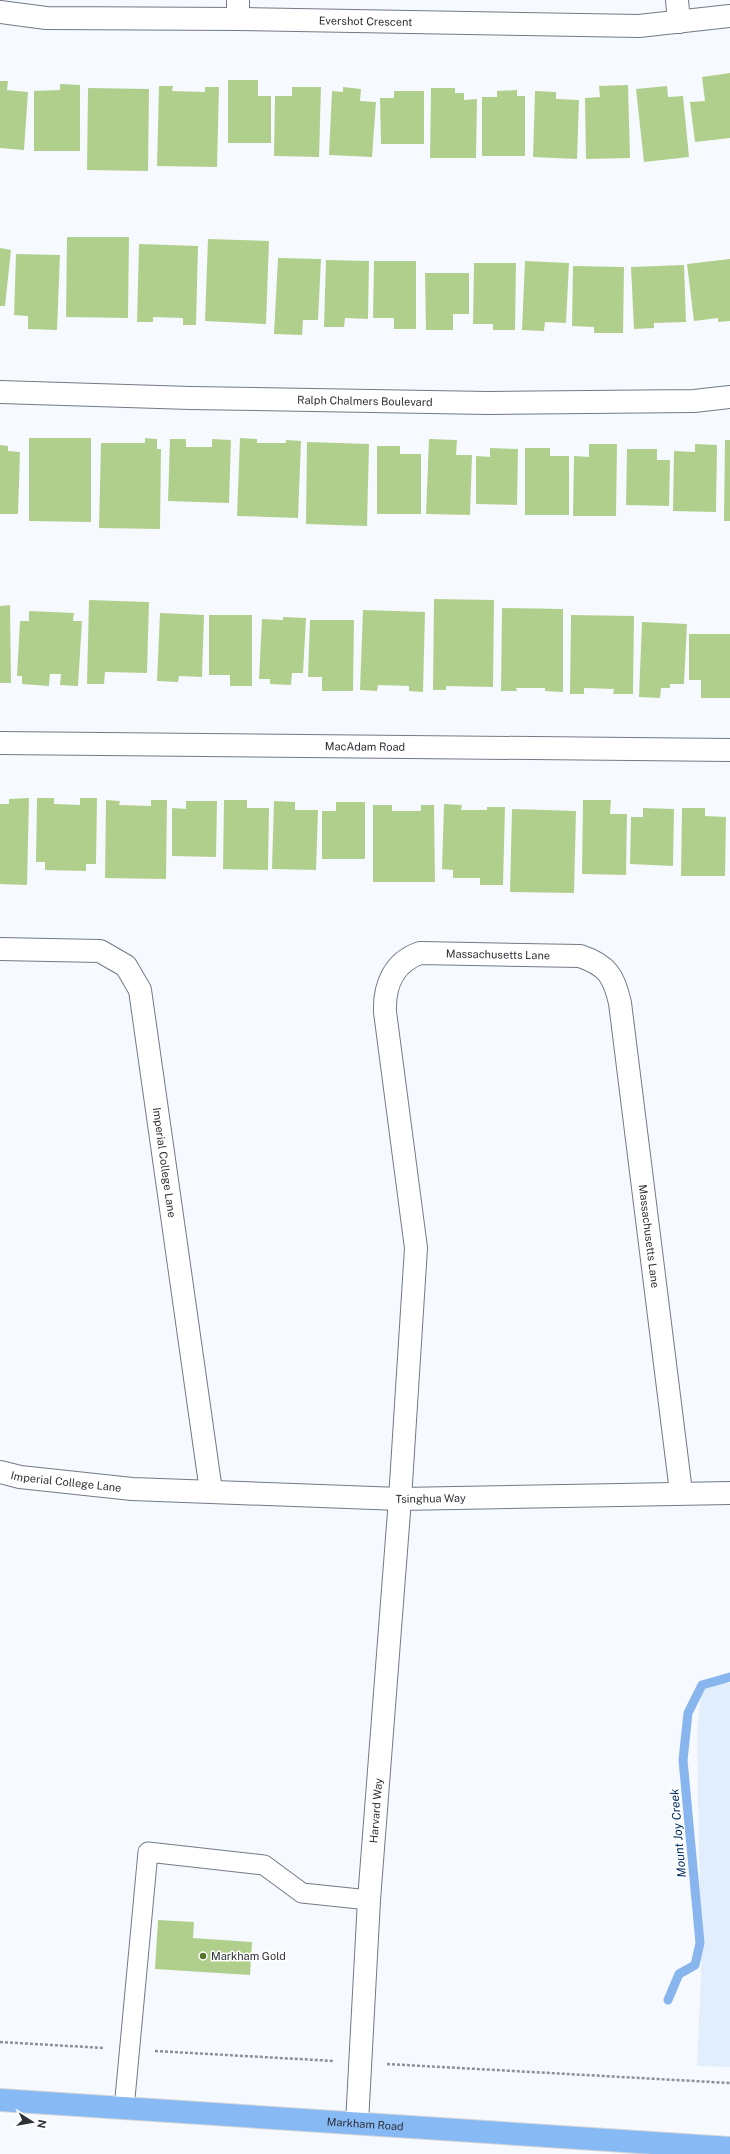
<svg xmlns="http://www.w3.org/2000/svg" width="730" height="2154" viewBox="0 0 730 2154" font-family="'Public Sans',sans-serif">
	<rect width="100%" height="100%" fill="#f6faff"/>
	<!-- built -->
	<polygon fill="#e3eefd" points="730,1683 730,2067 697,2066 701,1975 697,1732 702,1685"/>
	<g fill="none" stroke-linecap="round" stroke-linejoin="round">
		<!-- stream -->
		<polyline stroke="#88b5ee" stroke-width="9" points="668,2000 679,1974 695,1965 700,1943 683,1760 688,1713 702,1685 730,1677"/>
	</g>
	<!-- building -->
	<g fill="#b1cf8c">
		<polygon points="730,73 730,138 695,142 690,102 705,101 702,77"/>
		<polygon points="228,80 258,80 258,96 271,96 271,143 228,143"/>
		<polygon points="0,81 8,81 7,90 28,92 24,150 0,148"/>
		<polygon points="60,84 80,85 80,151 34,151 34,91 60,90"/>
		<polygon points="628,85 630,158 586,159 585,98 600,97 599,86"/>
		<polygon points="159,86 173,86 172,91 205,92 205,87 219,87 217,167 157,166"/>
		<polygon points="667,86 668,97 683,96 689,157 644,162 636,89"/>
		<polygon points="292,87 321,87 319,157 274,156 275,96 292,96"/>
		<polygon points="343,87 361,89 360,101 376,102 372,157 329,155 332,91 343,92"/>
		<polygon points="88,88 149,89 148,171 87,170"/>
		<polygon points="431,88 455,88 455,93 464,93 464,100 477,99 476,158 430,158"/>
		<polygon points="517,90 517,96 525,96 525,156 482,156 482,97 497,97 497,91"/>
		<polygon points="394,91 424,91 424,144 381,144 380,98 394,98"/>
		<polygon points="535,91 556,92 556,99 579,100 577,159 533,157"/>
		<polygon points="67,237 129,237 128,318 66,317"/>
		<polygon points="208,239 269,241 266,324 205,321"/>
		<polygon points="139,244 198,246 196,325 183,325 183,318 153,317 153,322 137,322"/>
		<polygon points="0,248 11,250 5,306 0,306"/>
		<polygon points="16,254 60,255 57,330 28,329 28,316 14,315"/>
		<polygon points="278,258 321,259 318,320 303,320 302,335 274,334"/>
		<polygon points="730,259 730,321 718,322 718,318 694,321 687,264"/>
		<polygon points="326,260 369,261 368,319 345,318 344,327 324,327"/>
		<polygon points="374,261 416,261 416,329 394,329 394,318 373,318"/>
		<polygon points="525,261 569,263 566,323 545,322 544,331 522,330"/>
		<polygon points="474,263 516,263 515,330 493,330 493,324 473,324"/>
		<polygon points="684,265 686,322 654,323 654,328 634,329 631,267"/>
		<polygon points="573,266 624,267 623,333 594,333 594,327 572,326"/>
		<polygon points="425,273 469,273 469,314 453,314 453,330 426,330"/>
		<polygon points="29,438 91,438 91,522 29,521"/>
		<polygon points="145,438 157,439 157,449 161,449 160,529 99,528 101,443 145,443"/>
		<polygon points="240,438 257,439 257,443 286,443 286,440 301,441 298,518 237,516"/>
		<polygon points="170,439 186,439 186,447 212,447 212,439 231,440 229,503 168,501"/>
		<polygon points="429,439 457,440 456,455 472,455 470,515 426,514"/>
		<polygon points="725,440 730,440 730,521 724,521"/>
		<polygon points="307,442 369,444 367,526 306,524"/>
		<polygon points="589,444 617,444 616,516 573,516 574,456 589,457"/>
		<polygon points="695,444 717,445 716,512 673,511 674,451 695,452"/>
		<polygon points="0,445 8,446 8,451 20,452 18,514 0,514"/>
		<polygon points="377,446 400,446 400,454 421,454 421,514 377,514"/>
		<polygon points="490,448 518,449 517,505 476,504 476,456 490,457"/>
		<polygon points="525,448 550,448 550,456 569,456 569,515 525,515"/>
		<polygon points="627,449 657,449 657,460 670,460 669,506 626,505"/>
		<polygon points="434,599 494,600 493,687 446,686 446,690 433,690"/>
		<polygon points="89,600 149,602 147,673 105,672 104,684 87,684"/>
		<polygon points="10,605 11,683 0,683 0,606"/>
		<polygon points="502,608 563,609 563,692 545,691 545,688 516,688 517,691 501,691"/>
		<polygon points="363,610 425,612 423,692 409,691 409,686 378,685 377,691 360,690"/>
		<polygon points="29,611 74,613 73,621 82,621 78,686 60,685 61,674 50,674 49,686 22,684 22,676 17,676 20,621 29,621"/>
		<polygon points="160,613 204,615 202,677 179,676 178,682 157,681"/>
		<polygon points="209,615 252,615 252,686 230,686 230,675 209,675"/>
		<polygon points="571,615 634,616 633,694 613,694 614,689 584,688 584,694 570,694"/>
		<polygon points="283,617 306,618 303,673 292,673 291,685 270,684 270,679 259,679 262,619 283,620"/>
		<polygon points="310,620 354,620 353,691 322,691 322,677 308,677"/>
		<polygon points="642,622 687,624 684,684 670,684 670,688 661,688 660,698 639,697"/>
		<polygon points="689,634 730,634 730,698 701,698 701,680 689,680"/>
		<polygon points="29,798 27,885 0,884 0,804 9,804 9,799"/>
		<polygon points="37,798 54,798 54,804 80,805 80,798 97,798 96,864 86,864 86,871 45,870 45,862 36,862"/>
		<polygon points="106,800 120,801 119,805 151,806 151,800 167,800 166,879 105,878"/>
		<polygon points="224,800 247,800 247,808 269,808 268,870 223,869"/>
		<polygon points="583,800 611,800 610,814 627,814 626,875 582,874"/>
		<polygon points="186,801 217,801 216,857 172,856 172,808 186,809"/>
		<polygon points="274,801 295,802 295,810 318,810 316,870 272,869"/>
		<polygon points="336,802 365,802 365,859 322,859 322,811 336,811"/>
		<polygon points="444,804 462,805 461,810 487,810 487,807 505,807 503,885 480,885 480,878 453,878 453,870 442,869"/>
		<polygon points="373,805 392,805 392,811 421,811 421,805 434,805 435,882 373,882"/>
		<polygon points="643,808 674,809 673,866 630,864 631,817 643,817"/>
		<polygon points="682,808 705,808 705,816 726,817 725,876 681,876"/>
		<polygon points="512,809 576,811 574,893 510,892"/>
		<polygon points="158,1920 194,1922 193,1938 252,1942 250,1975 155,1969"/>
	</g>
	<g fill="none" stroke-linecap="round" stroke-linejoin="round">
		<defs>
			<polyline id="lane" points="124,2109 148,1852 264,1865 302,1893 369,1900"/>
			<g id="street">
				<polyline points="677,0 679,22"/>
				<path id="s1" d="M0,12L46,18L238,19L639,26L730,16"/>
				<polyline points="238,19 238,0"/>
				<path id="s2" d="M0,392L190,398L488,403L694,401L730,397"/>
				<path id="s3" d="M0,743L730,750"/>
				<path id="s4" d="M0,949L100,951L126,966L140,990L211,1491"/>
				<path id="s5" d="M0,1472L20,1477L132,1489L400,1499L730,1493"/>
				<path id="s6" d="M357,2123L369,1900L400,1499L416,1248L385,1012C384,985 394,962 420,953L580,956C607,965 614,976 620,1003L681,1492"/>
			</g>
			<g id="primary">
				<path id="s7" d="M0,2100L730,2148"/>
			</g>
		</defs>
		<!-- lane casing -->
		<use href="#lane" stroke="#727a85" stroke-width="21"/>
		<!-- street casing -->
		<use href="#street" stroke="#727a85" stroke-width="24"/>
		<!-- primary casing -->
		<use href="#primary" stroke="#d5d6d7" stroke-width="24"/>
		<!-- path -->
		<g stroke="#8d9095" stroke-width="2.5" stroke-dasharray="3 2" stroke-linecap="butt">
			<polyline points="0,2042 104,2048"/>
			<polyline points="155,2051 334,2061"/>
			<polyline points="387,2064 730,2083"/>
		</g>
		<!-- lane -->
		<use href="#lane" stroke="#fff" stroke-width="19"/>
		<!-- street -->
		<use href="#street" stroke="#fff" stroke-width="22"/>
		<!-- primary -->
		<use href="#primary" stroke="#87b9f5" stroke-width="22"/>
	</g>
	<!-- markers -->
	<circle fill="#57752a" stroke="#fff" stroke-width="1.5" cx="203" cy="1956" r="4"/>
	<g text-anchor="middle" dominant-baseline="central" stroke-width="3" stroke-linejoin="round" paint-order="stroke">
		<!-- street labels -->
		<g font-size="11" fill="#2d3035" stroke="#fff">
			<text stroke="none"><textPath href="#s1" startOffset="366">Evershot Crescent</textPath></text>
			<text stroke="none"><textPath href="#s2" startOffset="365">Ralph Chalmers Boulevard</textPath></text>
			<text stroke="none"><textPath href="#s3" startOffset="365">MacAdam Road</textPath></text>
			<text stroke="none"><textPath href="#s6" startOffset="1267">Massachusetts Lane</textPath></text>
			<text stroke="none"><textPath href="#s4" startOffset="332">Imperial College Lane</textPath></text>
			<text stroke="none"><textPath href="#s6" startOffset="1650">Massachusetts Lane</textPath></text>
			<text stroke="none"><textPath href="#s5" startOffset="67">Imperial College Lane</textPath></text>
			<text stroke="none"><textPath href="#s5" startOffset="432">Tsinghua Way</textPath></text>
			<text stroke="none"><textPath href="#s6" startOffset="313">Harvard Way</textPath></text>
			<text stroke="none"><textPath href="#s7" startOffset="366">Markham Road</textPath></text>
		</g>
		<!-- poi labels -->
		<g font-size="11" fill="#2d3035" stroke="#fff" text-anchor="start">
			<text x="211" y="1956">Markham Gold</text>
		</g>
		<!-- water labels -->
		<g font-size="12" font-style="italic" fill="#013061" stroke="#fff">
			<text transform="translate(678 1833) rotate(-95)">Mount Joy Creek</text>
		</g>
	</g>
	<!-- north arrow -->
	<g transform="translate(32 2122) rotate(101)" stroke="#ffffff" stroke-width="3" paint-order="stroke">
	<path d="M0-3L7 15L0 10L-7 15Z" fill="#2d3035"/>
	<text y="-6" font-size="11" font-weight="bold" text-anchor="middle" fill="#2d3035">N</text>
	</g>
</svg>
